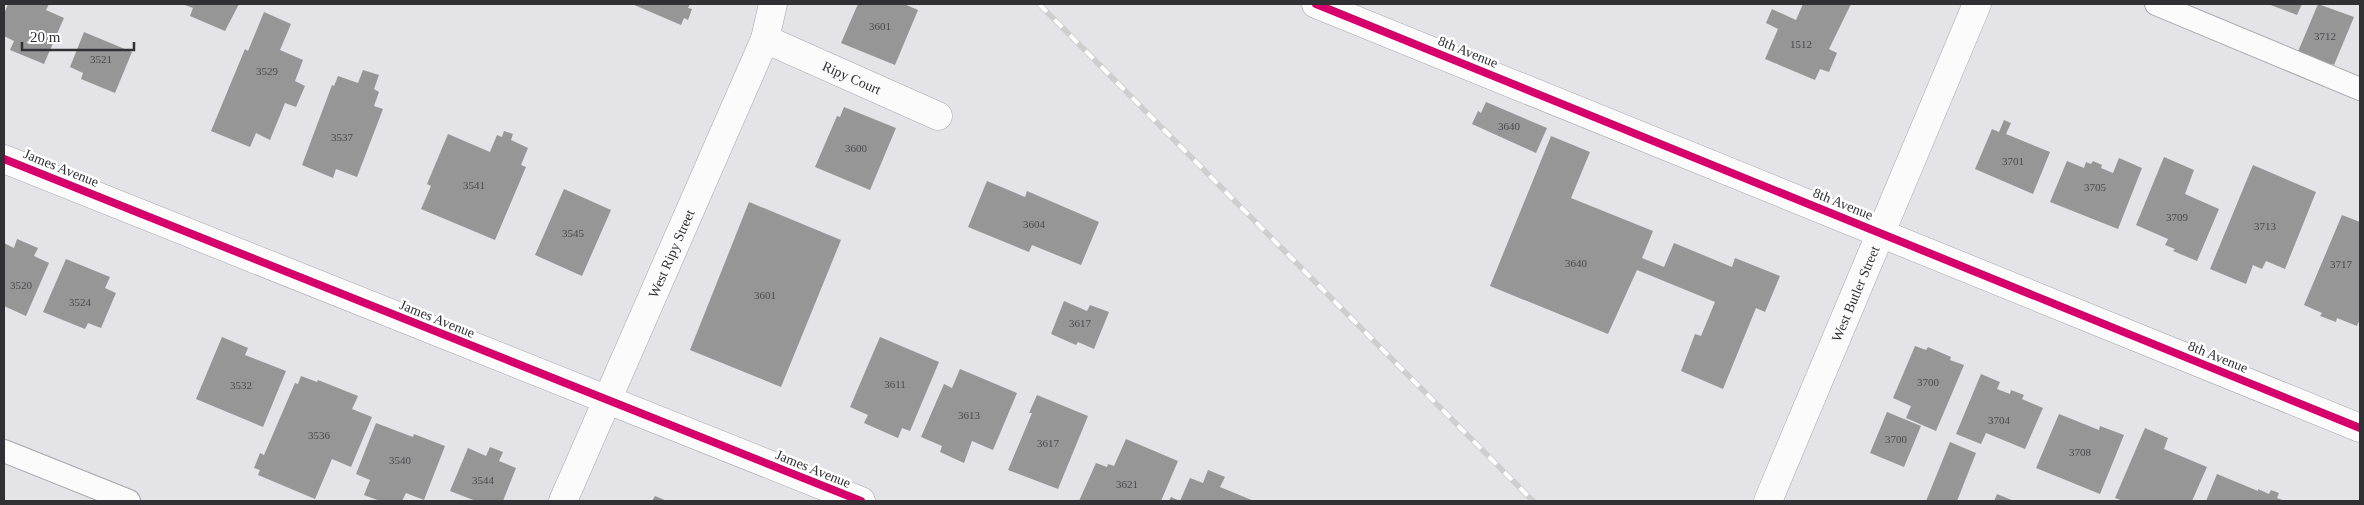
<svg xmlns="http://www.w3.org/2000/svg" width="2364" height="505" viewBox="0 0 2364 505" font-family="'Times New Roman',serif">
	<rect width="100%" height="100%" fill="#e3e3e8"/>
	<!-- building -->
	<g fill="#979697">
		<polygon points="8,4 49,4 46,10 64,18 44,64 10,50 14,41 4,36 4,14"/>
		<polygon points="182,4 239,4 225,31 190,16 193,8"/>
		<polygon points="632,4 690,4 688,8 692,9 688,20 684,18 681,25"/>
		<polygon points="858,4 904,4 918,10 895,65 841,43"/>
		<polygon points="1803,4 1851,4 1829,49 1837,53 1829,72 1820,69 1815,80 1765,59 1778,29 1766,23 1772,9 1796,20"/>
		<polygon points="2268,4 2302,4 2297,15"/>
		<polygon points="2318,4 2354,17 2334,65 2332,64 2331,68 2297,54"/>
		<polygon points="264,12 291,24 280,50 303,60 295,81 305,86 296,107 285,103 270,140 256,133 250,147 211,131 245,49 248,51"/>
		<polygon points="84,32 132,52 115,93 81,79 83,73 70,67"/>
		<polygon points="363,70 379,75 374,89 379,92 374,106 383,109 357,177 336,169 333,178 302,165 332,85 334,86 338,76 358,83"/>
		<polygon points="1486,102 1547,128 1536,153 1472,124 1478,111 1481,113"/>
		<polygon points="844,107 896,128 870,190 815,167 837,116 840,117"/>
		<polygon points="2004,120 2011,123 2006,134 2050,152 2033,194 1975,169 1992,129 1999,132"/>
		<polygon points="504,131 513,134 511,140 528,148 521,165 526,167 495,240 421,209 431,186 427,184 448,134 490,152 497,135 502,137"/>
		<polygon points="1551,136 1590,152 1571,198 1653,231 1642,258 1664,267 1674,243 1732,267 1735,258 1780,276 1765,312 1756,308 1723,389 1681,371 1695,334 1701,336 1715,302 1637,270 1608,334 1490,286"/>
		<polygon points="2164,157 2194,170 2185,194 2219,209 2197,261 2173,251 2175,249 2165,245 2168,239 2136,225"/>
		<polygon points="2119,158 2142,168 2118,229 2050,202 2067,161 2084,168 2086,162 2091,164 2093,161 2102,165 2101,168 2113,173"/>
		<polygon points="2253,165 2316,192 2285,269 2266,261 2262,269 2253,265 2246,284 2210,269"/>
		<polygon points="987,181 1025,197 1027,191 1099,222 1081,265 1032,245 1029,252 968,227"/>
		<polygon points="564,189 611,210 582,276 535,255"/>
		<polygon points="749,202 841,240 781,387 690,350"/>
		<polygon points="2342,215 2360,222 2360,319 2357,326 2337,318 2336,322 2320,316 2322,313 2304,305"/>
		<polygon points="17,239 38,248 34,256 49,263 26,316 4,306 4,243 14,248"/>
		<polygon points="66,259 110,277 105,288 116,293 101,328 88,323 85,329 43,312"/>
		<polygon points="1064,301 1087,311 1090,305 1109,312 1094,349 1078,342 1076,345 1051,334"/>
		<polygon points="222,337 248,348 245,355 286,371 263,427 196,399"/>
		<polygon points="880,337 939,362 910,431 902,428 898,438 864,423 868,415 850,407"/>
		<polygon points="1915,346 1926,350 1928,347 1951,357 1950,360 1964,365 1936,431 1906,418 1911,406 1893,398"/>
		<polygon points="960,369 1017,393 993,450 972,441 964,463 940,452 942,446 921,437 944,384 952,388"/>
		<polygon points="1981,374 2000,382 1997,389 2010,394 2011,390 2024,395 2022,399 2043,408 2025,449 1986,433 1981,444 1956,434"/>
		<polygon points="301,376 317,382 318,380 358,396 352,409 372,417 351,467 332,459 315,499 258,475 260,470 254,468 260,453 264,455 295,383 298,384"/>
		<polygon points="1037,395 1088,416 1058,489 1008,470 1032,413 1029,413"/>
		<polygon points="1887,412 1921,426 1904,467 1870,453"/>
		<polygon points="2059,414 2099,430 2100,426 2124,435 2100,494 2036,468"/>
		<polygon points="376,423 413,437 414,434 445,446 424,500 406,493 402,501 380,501 364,495 370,480 356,474"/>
		<polygon points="2145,428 2168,438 2164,449 2207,467 2192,501 2123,501 2115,498"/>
		<polygon points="1126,439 1178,461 1161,501 1079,501 1096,463 1107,467 1108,464 1114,466"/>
		<polygon points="1950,442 1976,453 1957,501 1926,501"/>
		<polygon points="490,447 503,452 499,461 516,468 503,501 476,501 450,491 468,448 486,456"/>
		<polygon points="1208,470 1225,477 1220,487 1254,501 1169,501 1171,497 1180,501 1190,478 1203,483"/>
		<polygon points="2217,474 2258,491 2258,489 2269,494 2271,490 2279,493 2277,498 2285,501 2206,501"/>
		<polygon points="1997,494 2014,501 1994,501"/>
		<polygon points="655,496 667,501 652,501"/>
	</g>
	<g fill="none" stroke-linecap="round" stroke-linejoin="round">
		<defs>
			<g id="service">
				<polyline points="2156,4 2360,89"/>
				<polyline points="4,451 129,501"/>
			</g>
			<g id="minor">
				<polyline points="1316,4 2360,428"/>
				<path id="s1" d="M765,39L938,116"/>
				<polyline points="4,159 861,501"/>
				<path id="s2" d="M563,501L765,39L773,4"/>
				<path id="s3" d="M1768,501L1977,4"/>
			</g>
		</defs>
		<!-- service casing -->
		<use href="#service" stroke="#a6a7ab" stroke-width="24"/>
		<!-- minor casing -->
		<use href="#minor" stroke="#a6a7ab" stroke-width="29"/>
		<!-- service -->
		<use href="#service" stroke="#fbfbfc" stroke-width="22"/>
		<!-- minor -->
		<use href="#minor" stroke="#fbfbfc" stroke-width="28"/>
		<defs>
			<polyline id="rail" points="1039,4 1533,501"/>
		</defs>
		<!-- rail casing -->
		<use href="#rail" stroke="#cececf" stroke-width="5.5"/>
		<!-- rail -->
		<use href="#rail" stroke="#fff" stroke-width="4" stroke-dasharray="11" stroke-linecap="butt"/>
		<defs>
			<g id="cycleway">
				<polyline points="1316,4 2360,428"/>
				<polyline points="4,159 861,501"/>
			</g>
		</defs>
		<!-- cycleway casing -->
		<use href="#cycleway" stroke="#fff" stroke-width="11"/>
		<!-- cycleway -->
		<use href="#cycleway" stroke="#d6006c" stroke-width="8"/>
	</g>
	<g text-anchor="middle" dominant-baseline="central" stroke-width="5" stroke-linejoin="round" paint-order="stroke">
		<!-- number labels -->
		<g font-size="11" fill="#4a4a4e">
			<text x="880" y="26">3601</text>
			<text x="2325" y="36">3712</text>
			<text x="1801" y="44">1512</text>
			<text x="101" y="59">3521</text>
			<text x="267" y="71">3529</text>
			<text x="1509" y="126">3640</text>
			<text x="342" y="137">3537</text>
			<text x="856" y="148">3600</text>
			<text x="2013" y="161">3701</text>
			<text x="474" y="185">3541</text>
			<text x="2095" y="187">3705</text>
			<text x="2177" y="217">3709</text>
			<text x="1034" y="224">3604</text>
			<text x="2265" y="226">3713</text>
			<text x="573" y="233">3545</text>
			<text x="1576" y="263">3640</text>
			<text x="2341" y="264">3717</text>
			<text x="21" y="285">3520</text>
			<text x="765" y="295">3601</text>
			<text x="80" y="302">3524</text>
			<text x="1080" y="323">3617</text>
			<text x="1928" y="382">3700</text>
			<text x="895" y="384">3611</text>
			<text x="241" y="385">3532</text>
			<text x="969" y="415">3613</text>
			<text x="1999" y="420">3704</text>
			<text x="319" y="435">3536</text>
			<text x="1896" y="439">3700</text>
			<text x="1048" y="443">3617</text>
			<text x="2080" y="452">3708</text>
			<text x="400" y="460">3540</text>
			<text x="483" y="480">3544</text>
			<text x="1127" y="484">3621</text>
		</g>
		<!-- street labels -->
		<g font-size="14" fill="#313135" stroke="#fff">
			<text transform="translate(1468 52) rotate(22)">8th Avenue</text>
			<text stroke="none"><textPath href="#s1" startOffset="95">Ripy Court</textPath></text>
			<text transform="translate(61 168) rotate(22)">James Avenue</text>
			<text transform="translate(1843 204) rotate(22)">8th Avenue</text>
			<text stroke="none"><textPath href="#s2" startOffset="270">West Ripy Street</textPath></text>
			<text stroke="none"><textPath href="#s3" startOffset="225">West Butler Street</textPath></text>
			<text transform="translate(437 319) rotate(22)">James Avenue</text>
			<text transform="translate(2218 357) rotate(22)">8th Avenue</text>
			<text transform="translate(813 469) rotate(22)">James Avenue</text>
		</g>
	</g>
	<!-- border -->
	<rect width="2364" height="505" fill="none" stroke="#313135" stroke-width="10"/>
	<!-- scale -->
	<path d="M22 42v8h112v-8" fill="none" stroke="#313135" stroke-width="2.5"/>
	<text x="30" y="42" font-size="15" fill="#313135" stroke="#ffffff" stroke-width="4" paint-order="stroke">20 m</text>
</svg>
